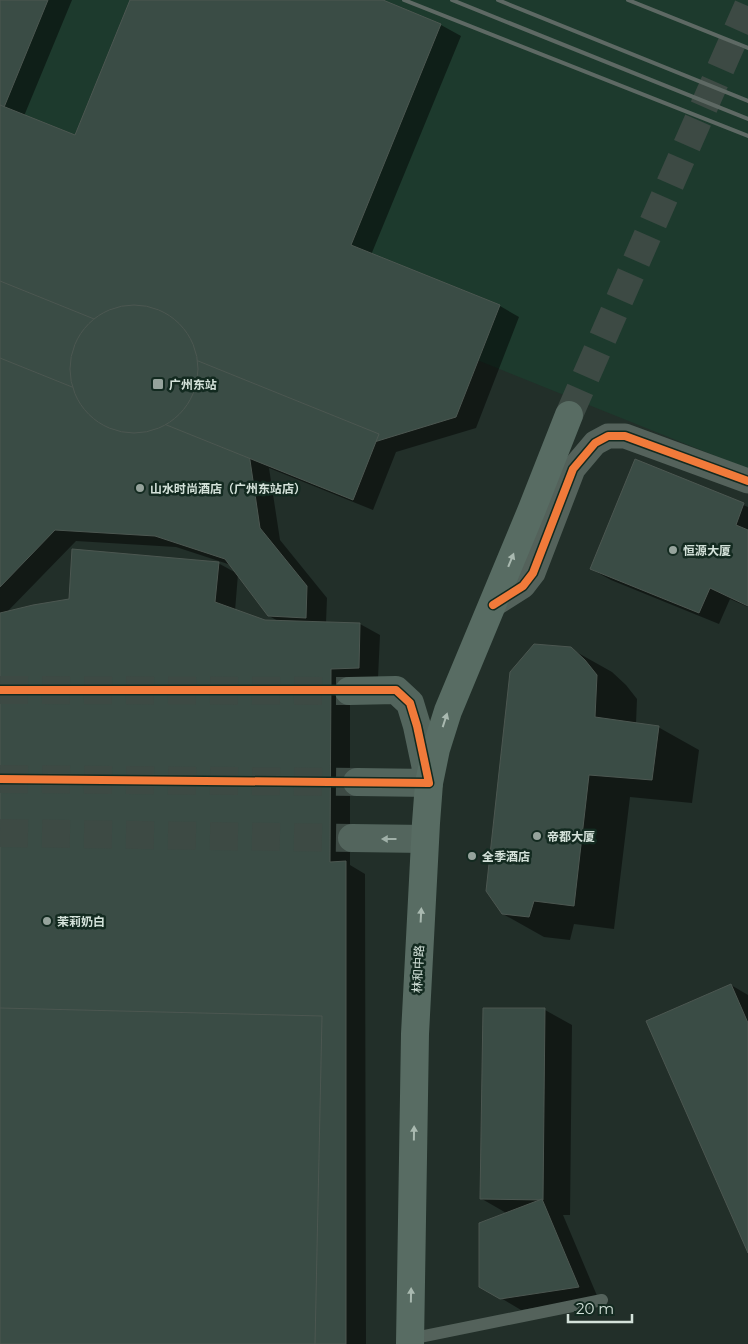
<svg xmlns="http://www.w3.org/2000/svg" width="748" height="1344" viewBox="0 0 748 1344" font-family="Montserrat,'Noto Sans SC',sans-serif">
	<rect width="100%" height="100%" fill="#222f29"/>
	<!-- built -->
	<polygon fill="#1d3a2d" points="0,0 748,0 748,469 0,168"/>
	<!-- shadow -->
	<g fill="#0007" fill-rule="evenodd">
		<path d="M0,0H72L24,116L76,137L131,0H380L441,25L461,36L371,255L500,306L519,317L476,428L396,452L373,510L269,468L280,540L327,598L326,623L360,624L380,635L378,678L350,680V865L365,874L366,1344H0ZM76,541L176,547L231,565L269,616L280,622H264L235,611L238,574L218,563L71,600L6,613Z"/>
		<polygon points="635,461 748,507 748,607 730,599 719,624 611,580 591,569"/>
		<polygon points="571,649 612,672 626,685 637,699 636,724 658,727 699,750 692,803 630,797 614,929 574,924 570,940 544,937 503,914"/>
		<polygon points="731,985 748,995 748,1250"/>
		<polygon points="545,1010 572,1025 570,1215 563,1215 598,1298 521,1310 501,1298 508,1214 482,1199"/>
	</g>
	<!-- building -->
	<g fill="#3a4c45" stroke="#4c5751">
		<polygon points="0,0 10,0 0,26"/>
		<polygon points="0,0 48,0 0,117"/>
		<polygon points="130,0 383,0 441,24 351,245 500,305 456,417 371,443 301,416 247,440 260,528 307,586 306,618 268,616 225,559 155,536 55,530 0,587 0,105 75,135"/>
		<polygon points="0,281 379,434 353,500 0,358"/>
		<circle cx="134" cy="369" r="64"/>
		<polygon points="635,459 744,503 736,525 748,530 748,606 710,588 699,613 590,569"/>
		<polygon points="72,549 219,562 215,602 265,620 360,623 359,668 331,669 330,862 346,861 346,1344 0,1344 0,613 33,605 69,599"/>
		<polygon points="534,644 571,647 585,660 597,675 595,717 659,726 652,780 589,775 574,906 534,901 529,917 502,914 486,891 510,672"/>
		<polygon points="731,984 748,1023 748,1253 646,1021"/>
		<polygon points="0,1008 322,1016 315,1344 0,1344"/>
		<polygon points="483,1008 545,1008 543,1200 480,1199"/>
		<polygon points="542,1199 579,1287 500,1299 479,1287 479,1223"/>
	</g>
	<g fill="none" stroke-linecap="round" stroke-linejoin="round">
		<!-- secondary-tunnel -->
		<g stroke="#3d4a44" stroke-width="28" stroke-dasharray="28 14" stroke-linecap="butt">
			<polyline points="0,690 349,691"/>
			<polyline points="0,779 357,782"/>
			<polyline points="0,833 352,838"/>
		</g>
		<!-- primary-tunnel -->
		<polyline stroke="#3d4a44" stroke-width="28" stroke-dasharray="28 14" stroke-linecap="butt" points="569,415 748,6"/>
		<!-- lane -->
		<polyline stroke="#54625b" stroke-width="12" points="410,1339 602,1300"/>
		<!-- street -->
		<polyline stroke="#54625b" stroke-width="25" points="493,605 523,586 533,573 573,469 595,443 608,436 625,436 748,481"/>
		<!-- secondary -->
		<g stroke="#53655d" stroke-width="28">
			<polyline points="349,691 396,690 410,703 417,726 429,783 357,782"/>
			<polyline points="352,838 425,839"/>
		</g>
		<!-- primary -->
		<polyline stroke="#586c63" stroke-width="28" points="410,1344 415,1034 426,823 429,783 436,749 448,711 532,509 569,415"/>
		<!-- rail -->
		<g stroke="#5e6964" stroke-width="4">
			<polyline points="404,0 748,136"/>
			<polyline points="452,0 748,119"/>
			<polyline points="498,0 748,101"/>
			<polyline points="628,0 748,48"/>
		</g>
		<defs>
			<g id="cycleway">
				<polyline points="493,605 523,586 533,573 573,469 595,443 608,436 625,436 748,481"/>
				<polyline points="0,690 396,690 410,703 417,726 429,783 0,779"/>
			</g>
		</defs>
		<!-- cycleway casing -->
		<use href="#cycleway" stroke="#132a20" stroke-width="11"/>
		<!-- cycleway -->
		<use href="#cycleway" stroke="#f17a3a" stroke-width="8"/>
	</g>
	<!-- one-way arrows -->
	<defs><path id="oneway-solid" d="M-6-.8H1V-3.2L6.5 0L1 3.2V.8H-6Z" transform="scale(1.25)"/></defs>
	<g fill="#a9b9b0">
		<use href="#oneway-solid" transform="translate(511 560) rotate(-68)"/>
		<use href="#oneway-solid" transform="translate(445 720) rotate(-72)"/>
		<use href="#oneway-solid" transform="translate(421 915) rotate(-87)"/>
		<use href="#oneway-solid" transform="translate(414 1133) rotate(-89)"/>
		<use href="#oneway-solid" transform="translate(411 1295) rotate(-89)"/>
	</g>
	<use fill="#a0b0a8" href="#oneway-solid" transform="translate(389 839) rotate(-180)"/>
	<!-- markers -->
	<g fill="#96a39c" stroke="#132a20" stroke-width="2">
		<rect x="152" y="378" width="12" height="12" rx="2.5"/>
		<circle cx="140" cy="488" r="5"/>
		<circle cx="673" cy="550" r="5"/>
		<circle cx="537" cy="836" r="5"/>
		<circle cx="472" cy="856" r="5"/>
		<circle cx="47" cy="921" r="5"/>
	</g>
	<g text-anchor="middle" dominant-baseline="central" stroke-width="5" stroke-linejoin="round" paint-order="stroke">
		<!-- poi labels -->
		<g font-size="12" font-weight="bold" fill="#d4e2da" stroke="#132a20" text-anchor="start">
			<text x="169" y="384">广州东站</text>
			<text x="150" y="488">山水时尚酒店（广州东站店）</text>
			<text x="683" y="550">恒源大厦</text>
			<text x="547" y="836">帝都大厦</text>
			<text x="482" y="856">全季酒店</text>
			<text x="57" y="921">茉莉奶白</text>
		</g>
		<!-- street labels -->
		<g font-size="12" fill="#d4e2da" stroke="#132a20">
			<text transform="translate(418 969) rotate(-87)">林和中路</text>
		</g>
	</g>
	<!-- scale -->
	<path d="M568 1314v8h64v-8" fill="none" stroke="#d4e2da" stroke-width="2.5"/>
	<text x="576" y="1314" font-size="15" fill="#d4e2da" stroke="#132a20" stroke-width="4" paint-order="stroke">20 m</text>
</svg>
